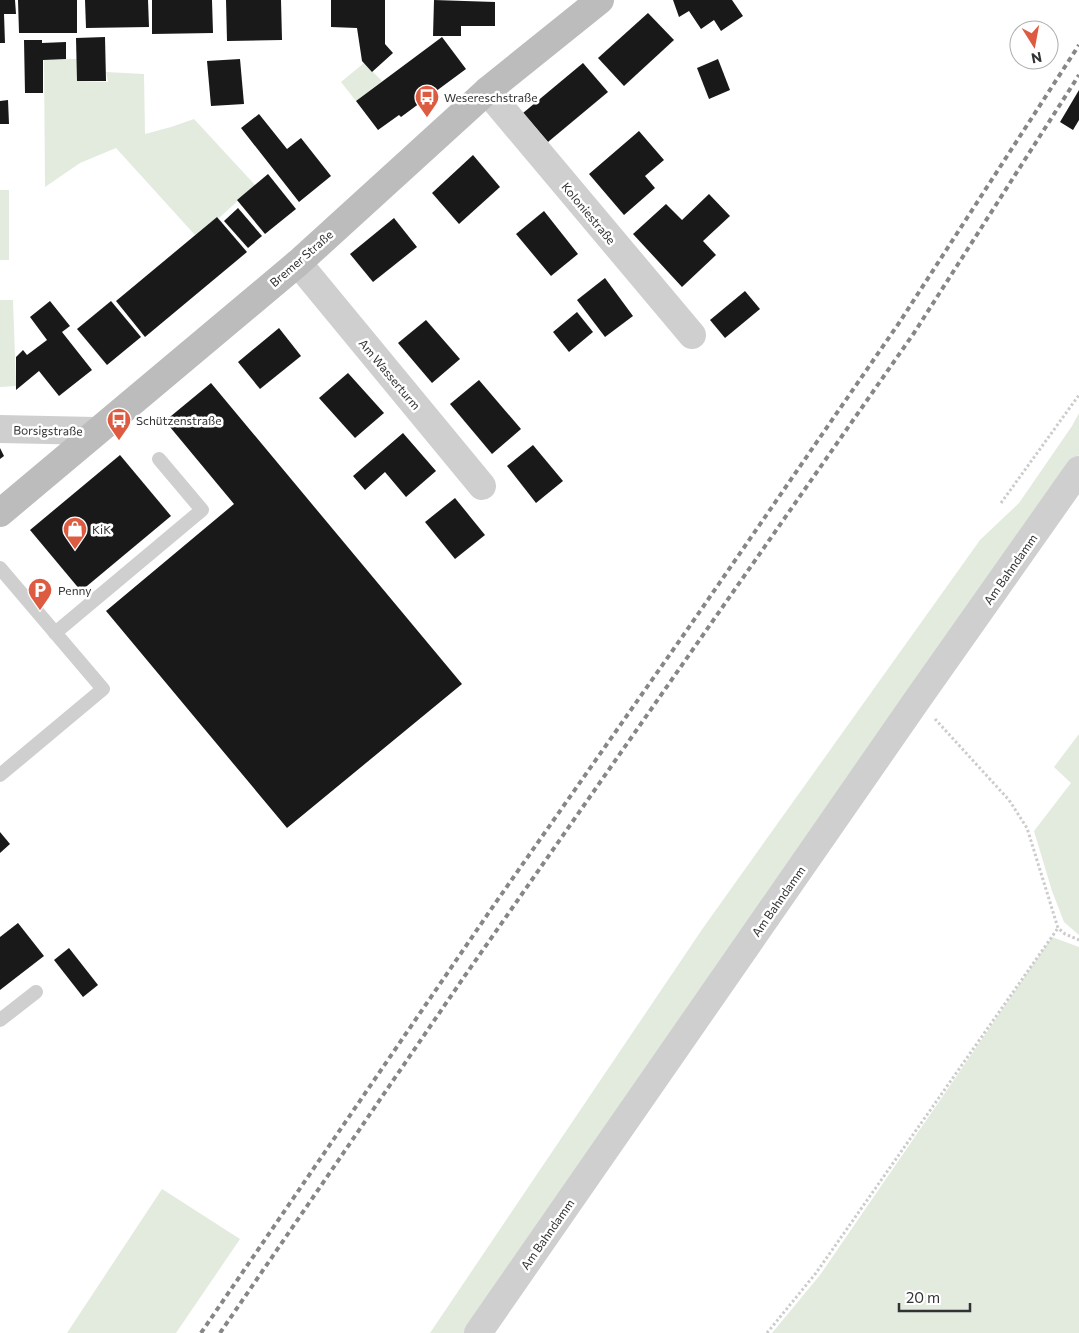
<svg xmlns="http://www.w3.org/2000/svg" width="1079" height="1333" viewBox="0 0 1079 1333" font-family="Commissioner,sans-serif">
	<rect width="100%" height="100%" fill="#fff"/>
	<!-- green -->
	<g fill="#e3ebdf">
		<polygon points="44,59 77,59 77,81 108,82 106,72 144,74 145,134 171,127 194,119 255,185 219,218 217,217 195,235 116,148 80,163 45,187"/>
		<polygon points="364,63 382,81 356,101 341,82"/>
		<rect x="0" y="190" width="9" height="70"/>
		<polygon points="0,300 13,300 16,386 0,387"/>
		<polygon points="1079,413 1079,455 466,1333 430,1333 703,928 980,540 1019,503 1072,426"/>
		<polygon points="1079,734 1079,935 1064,922 1052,891 1034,831 1071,783 1054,767"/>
		<polygon points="1052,937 1079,947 1079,1333 772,1333 820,1275"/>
		<polygon points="162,1189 240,1239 176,1333 67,1333"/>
	</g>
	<!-- building -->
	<g fill="#191919">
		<polygon points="0,0 15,0 16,14 4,14 5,43 0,43"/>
		<polygon points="18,0 77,0 77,33 19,33"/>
		<polygon points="85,0 148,0 149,27 86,28"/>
		<polygon points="152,0 212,0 213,33 152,34"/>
		<polygon points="226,0 281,0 282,40 227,41"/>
		<polygon points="331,0 385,0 385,44 393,53 372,72 362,61 357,28 331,27"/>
		<polygon points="434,0 495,2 495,26 461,26 461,36 433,36"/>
		<polygon points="673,0 732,0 743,16 721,31 714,20 701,29 689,11 679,17"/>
		<polygon points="648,13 674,40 624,86 598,58"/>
		<polygon points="105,37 106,81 77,81 76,38"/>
		<polygon points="442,37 466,69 401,117 399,115 378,130 356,101"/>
		<polygon points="24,40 42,40 42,43 66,42 66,59 43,60 43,93 25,93"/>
		<polygon points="240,59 244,104 211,106 207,61"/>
		<polygon points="718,59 730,90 709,99 697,68"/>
		<polygon points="583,63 608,92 548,142 523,113"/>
		<polygon points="1079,90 1079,120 1073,130 1060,122"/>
		<polygon points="8,100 9,124 0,124 0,101"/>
		<polygon points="259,114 287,149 301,138 331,176 299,202 241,128"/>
		<polygon points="639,131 664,160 645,176 655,188 624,215 589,174"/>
		<polygon points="473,155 500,187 459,224 432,193"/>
		<polygon points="268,174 296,209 265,234 237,200"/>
		<polygon points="709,194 730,216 703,241 716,255 682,287 633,234 666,204 682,220"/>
		<polygon points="238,208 262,236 248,248 224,221"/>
		<polygon points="544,211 578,254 551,276 516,234"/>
		<polygon points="217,217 247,252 145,337 116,301"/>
		<polygon points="394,218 417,247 373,282 350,254"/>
		<polygon points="605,278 633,316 605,337 577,300"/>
		<polygon points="745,291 760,309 725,338 710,320"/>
		<polygon points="50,301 70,326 62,332 92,370 59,396 39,371 16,390 16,357 23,350 27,355 47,340 30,317"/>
		<polygon points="111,301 141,337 107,365 77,329"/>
		<polygon points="577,312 593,332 569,352 553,332"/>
		<polygon points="426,320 460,359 432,383 398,343"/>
		<polygon points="279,328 301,356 260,389 238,362"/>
		<polygon points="348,373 384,413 355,438 319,398"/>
		<polygon points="479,380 521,429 492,454 450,404"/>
		<polygon points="211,383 462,684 287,828 106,611 234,504 165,421"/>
		<polygon points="403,433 436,471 406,497 385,472 365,490 353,476"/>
		<polygon points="533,445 563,481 536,503 507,466"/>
		<polygon points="0,448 4,456 0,459"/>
		<polygon points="120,455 171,516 81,591 30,530"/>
		<polygon points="455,498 485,535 455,559 425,522"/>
		<polygon points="0,832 10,844 0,853"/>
		<polygon points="18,923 44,956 0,990 0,937"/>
		<polygon points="69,948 98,985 83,997 54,960"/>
	</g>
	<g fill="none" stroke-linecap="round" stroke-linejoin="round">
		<!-- path -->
		<g stroke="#ccc" stroke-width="3" stroke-dasharray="2.5 2.5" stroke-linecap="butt">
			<polyline points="1001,503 1079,395"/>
			<polyline points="935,719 1009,800 1027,828 1058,928 1065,934 1079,940"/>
			<polyline points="767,1333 816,1273 1058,928"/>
		</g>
		<!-- service -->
		<g stroke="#cfcfcf" stroke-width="14">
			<polyline points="0,568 103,689 0,775"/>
			<polyline points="55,633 202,510 159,459"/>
			<polyline points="0,1020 36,992"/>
		</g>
		<!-- minor -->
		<g stroke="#cfcfcf" stroke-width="28">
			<polyline points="487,91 692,335"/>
			<polyline points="298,263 482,486"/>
			<polyline points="0,429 96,431"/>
			<polyline points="478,1333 917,700 1079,470"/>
		</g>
		<!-- secondary -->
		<polyline stroke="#bcbcbc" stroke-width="28" points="0,513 298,263 487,91 600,0"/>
		<!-- rail -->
		<g stroke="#878787" stroke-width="4" stroke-dasharray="5 4" stroke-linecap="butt">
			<polyline points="201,1333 494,905 687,630 899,323 1079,45"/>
			<polyline points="220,1333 464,977 914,333 1079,75"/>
		</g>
	</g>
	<!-- icons -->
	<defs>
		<symbol id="bus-pin" viewBox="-11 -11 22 30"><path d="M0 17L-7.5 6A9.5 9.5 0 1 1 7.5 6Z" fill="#dd5c41" stroke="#fff"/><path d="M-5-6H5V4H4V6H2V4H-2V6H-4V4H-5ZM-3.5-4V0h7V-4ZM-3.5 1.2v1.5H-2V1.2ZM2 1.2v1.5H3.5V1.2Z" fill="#fff"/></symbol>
		<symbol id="shop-pin" viewBox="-11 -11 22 30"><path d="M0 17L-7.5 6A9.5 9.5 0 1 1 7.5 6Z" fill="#dd5c41" stroke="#fff"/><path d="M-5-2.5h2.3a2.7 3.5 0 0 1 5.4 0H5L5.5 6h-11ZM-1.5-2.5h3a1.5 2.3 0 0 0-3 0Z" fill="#fff"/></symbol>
		<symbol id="parking-pin" viewBox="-11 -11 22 30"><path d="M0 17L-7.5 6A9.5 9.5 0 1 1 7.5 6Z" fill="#dd5c41" stroke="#fff"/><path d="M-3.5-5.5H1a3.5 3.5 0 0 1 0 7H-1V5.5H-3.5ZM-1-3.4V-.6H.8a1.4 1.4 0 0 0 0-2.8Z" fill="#fff"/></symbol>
	</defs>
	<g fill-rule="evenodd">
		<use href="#bus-pin" x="413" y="83" width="28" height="38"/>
		<use href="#bus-pin" x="105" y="406" width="28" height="38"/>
		<use href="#shop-pin" x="61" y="515" width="28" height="38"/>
		<use href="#parking-pin" x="26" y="576" width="28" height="38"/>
	</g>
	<g text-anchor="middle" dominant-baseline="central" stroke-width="5" stroke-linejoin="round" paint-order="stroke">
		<!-- poi labels -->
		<g font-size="12" fill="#323232" stroke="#fff" text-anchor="start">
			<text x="444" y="97">Wesereschstraße</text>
			<text x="136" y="420">Schützenstraße</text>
			<text x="92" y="529">KiK</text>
			<text x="58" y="590">Penny</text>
		</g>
		<!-- street labels -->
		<g font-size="12" fill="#323232" stroke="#fff">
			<text transform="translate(589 213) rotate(50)">Koloniestraße</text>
			<text transform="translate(301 258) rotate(-41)">Bremer Straße</text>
			<text transform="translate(390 374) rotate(50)">Am Wasserturm</text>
			<text transform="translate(48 430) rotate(1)">Borsigstraße</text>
			<text transform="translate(1010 569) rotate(-55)">Am Bahndamm</text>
			<text transform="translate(778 901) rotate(-55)">Am Bahndamm</text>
			<text transform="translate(547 1234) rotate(-55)">Am Bahndamm</text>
		</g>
	</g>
	<!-- north arrow -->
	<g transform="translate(1034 45) rotate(169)"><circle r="24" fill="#ffffff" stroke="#adadad"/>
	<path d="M0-4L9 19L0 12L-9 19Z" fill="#dd5c41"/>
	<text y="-8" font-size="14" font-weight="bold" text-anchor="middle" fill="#323232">N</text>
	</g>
	<!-- scale -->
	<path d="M899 1303v8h71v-8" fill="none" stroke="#323232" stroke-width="2.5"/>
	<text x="906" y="1303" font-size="15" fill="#323232" stroke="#ffffff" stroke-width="4" paint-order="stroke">20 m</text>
</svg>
